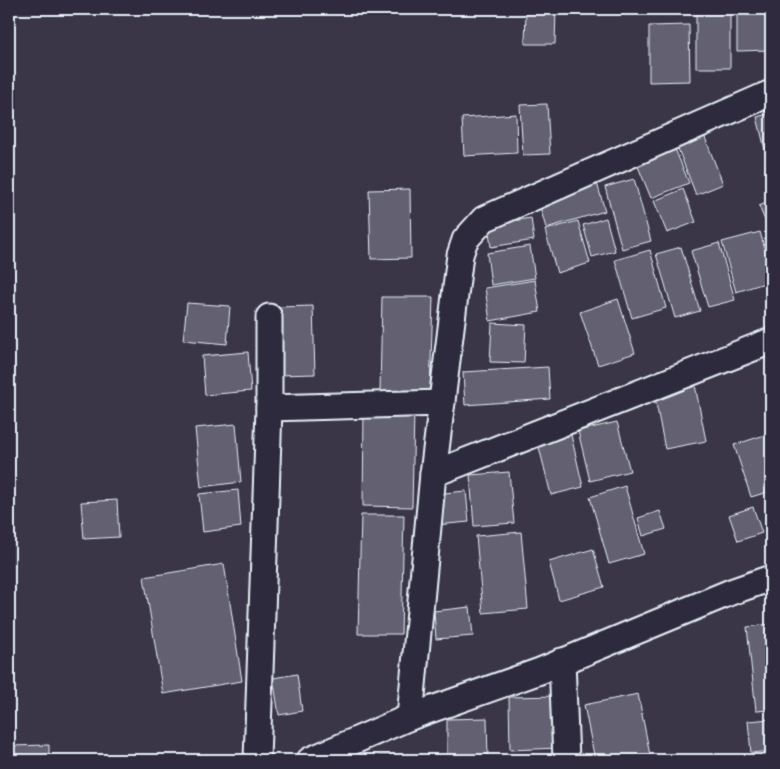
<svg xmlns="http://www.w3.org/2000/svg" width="780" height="769" viewBox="0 0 780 769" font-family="Mali,sans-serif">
	<rect width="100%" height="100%" fill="#3a3648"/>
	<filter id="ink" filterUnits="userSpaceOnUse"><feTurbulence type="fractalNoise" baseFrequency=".02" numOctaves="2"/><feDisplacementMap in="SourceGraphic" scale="10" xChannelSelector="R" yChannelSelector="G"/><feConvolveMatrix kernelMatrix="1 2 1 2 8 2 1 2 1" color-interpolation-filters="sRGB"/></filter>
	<g filter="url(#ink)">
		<!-- building -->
		<g fill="#636171" stroke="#e8f1f8">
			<polygon points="526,9 556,9 555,44 525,44"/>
			<rect x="696" y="9" width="34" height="59"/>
			<polygon points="737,9 771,9 771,50 737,51"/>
			<polygon points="689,25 690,81 649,82 649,26"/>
			<polygon points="547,104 550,154 523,155 520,105"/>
			<polygon points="771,113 771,174 757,117"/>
			<polygon points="516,114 517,153 464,156 462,118"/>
			<polygon points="704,135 723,184 696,195 677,146"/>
			<polygon points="675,149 689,183 651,198 637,164"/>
			<polygon points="634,179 651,241 622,249 605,187"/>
			<polygon points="597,183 605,211 546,228 538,200"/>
			<polygon points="410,189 411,258 371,259 369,190"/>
			<polygon points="683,189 696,222 667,233 654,201"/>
			<polygon points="771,201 771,229 769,230 759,206"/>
			<polygon points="531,218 534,240 491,247 488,225"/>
			<polygon points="606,218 615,251 592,257 583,225"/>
			<polygon points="578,221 590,263 557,273 545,230"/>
			<polygon points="760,232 771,271 771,281 736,292 722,242"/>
			<polygon points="719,243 735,300 708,307 691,251"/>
			<polygon points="530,246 535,278 491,285 487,253"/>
			<polygon points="681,247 700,311 675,318 656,254"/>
			<polygon points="650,250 666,308 632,318 615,260"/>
			<polygon points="535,280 540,312 490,321 485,288"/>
			<polygon points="382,297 433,297 430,392 380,392"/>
			<polygon points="618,299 635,353 598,365 580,312"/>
			<polygon points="187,303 230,306 227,344 183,340"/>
			<polygon points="313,306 315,374 279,375 277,307"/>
			<polygon points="492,323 526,325 524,363 490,362"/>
			<polygon points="248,352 251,391 205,395 202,356"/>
			<polygon points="548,367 550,399 465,405 463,372"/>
			<polygon points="695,385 706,441 665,449 654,393"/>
			<polygon points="364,411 414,412 412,507 363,506"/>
			<polygon points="617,422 630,471 590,481 578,431"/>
			<polygon points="236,424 241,482 201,487 195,428"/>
			<polygon points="771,433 771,491 751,497 734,445"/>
			<polygon points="571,435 583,487 551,495 538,443"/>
			<polygon points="509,472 514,523 474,526 470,475"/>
			<polygon points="625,486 644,554 609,564 590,497"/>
			<polygon points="238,490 241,527 203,532 199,494"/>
			<polygon points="466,491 469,522 436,525 433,494"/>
			<polygon points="117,500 119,537 84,539 81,502"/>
			<polygon points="753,507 762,533 738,541 729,515"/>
			<polygon points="660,511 666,529 643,536 638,518"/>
			<polygon points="361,515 404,515 401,634 358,634"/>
			<polygon points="521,532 528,609 483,613 476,536"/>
			<polygon points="593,549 604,587 559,600 549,562"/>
			<polygon points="224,564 242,681 163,694 144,577"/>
			<polygon points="470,607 473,636 436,639 434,611"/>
			<polygon points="771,624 771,710 756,711 747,627"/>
			<polygon points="297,674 302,711 279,715 273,678"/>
			<polygon points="638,694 651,760 595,760 584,705"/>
			<polygon points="558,696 559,748 510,750 509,697"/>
			<polygon points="487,718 488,760 447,760 447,719"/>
			<polygon points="771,719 771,751 751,753 748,721"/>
			<polygon points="49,745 49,760 9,760 9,746"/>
			<polygon points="400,756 400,760 351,760 351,757"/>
		</g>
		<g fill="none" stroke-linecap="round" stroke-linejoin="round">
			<defs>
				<g id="minor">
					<polyline points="269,408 442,403"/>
					<polyline points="433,474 771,341"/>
					<polyline points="562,661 566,760"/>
					<polyline points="410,717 433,474 460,255 465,240 484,219 771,93"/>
					<polyline points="257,760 269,408 269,317"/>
					<polyline points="310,760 410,717 540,671 731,592 771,578"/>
				</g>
			</defs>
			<!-- minor casing -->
			<use href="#minor" stroke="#e8f1f8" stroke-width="29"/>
			<!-- minor -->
			<use href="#minor" stroke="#2f2a3d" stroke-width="25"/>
		</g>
	</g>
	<!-- margin -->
	<rect width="780" height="769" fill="none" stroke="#2f2a3d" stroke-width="30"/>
	<rect x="15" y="15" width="750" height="739" fill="none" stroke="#e8f1f8" stroke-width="2" filter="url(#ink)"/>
</svg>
